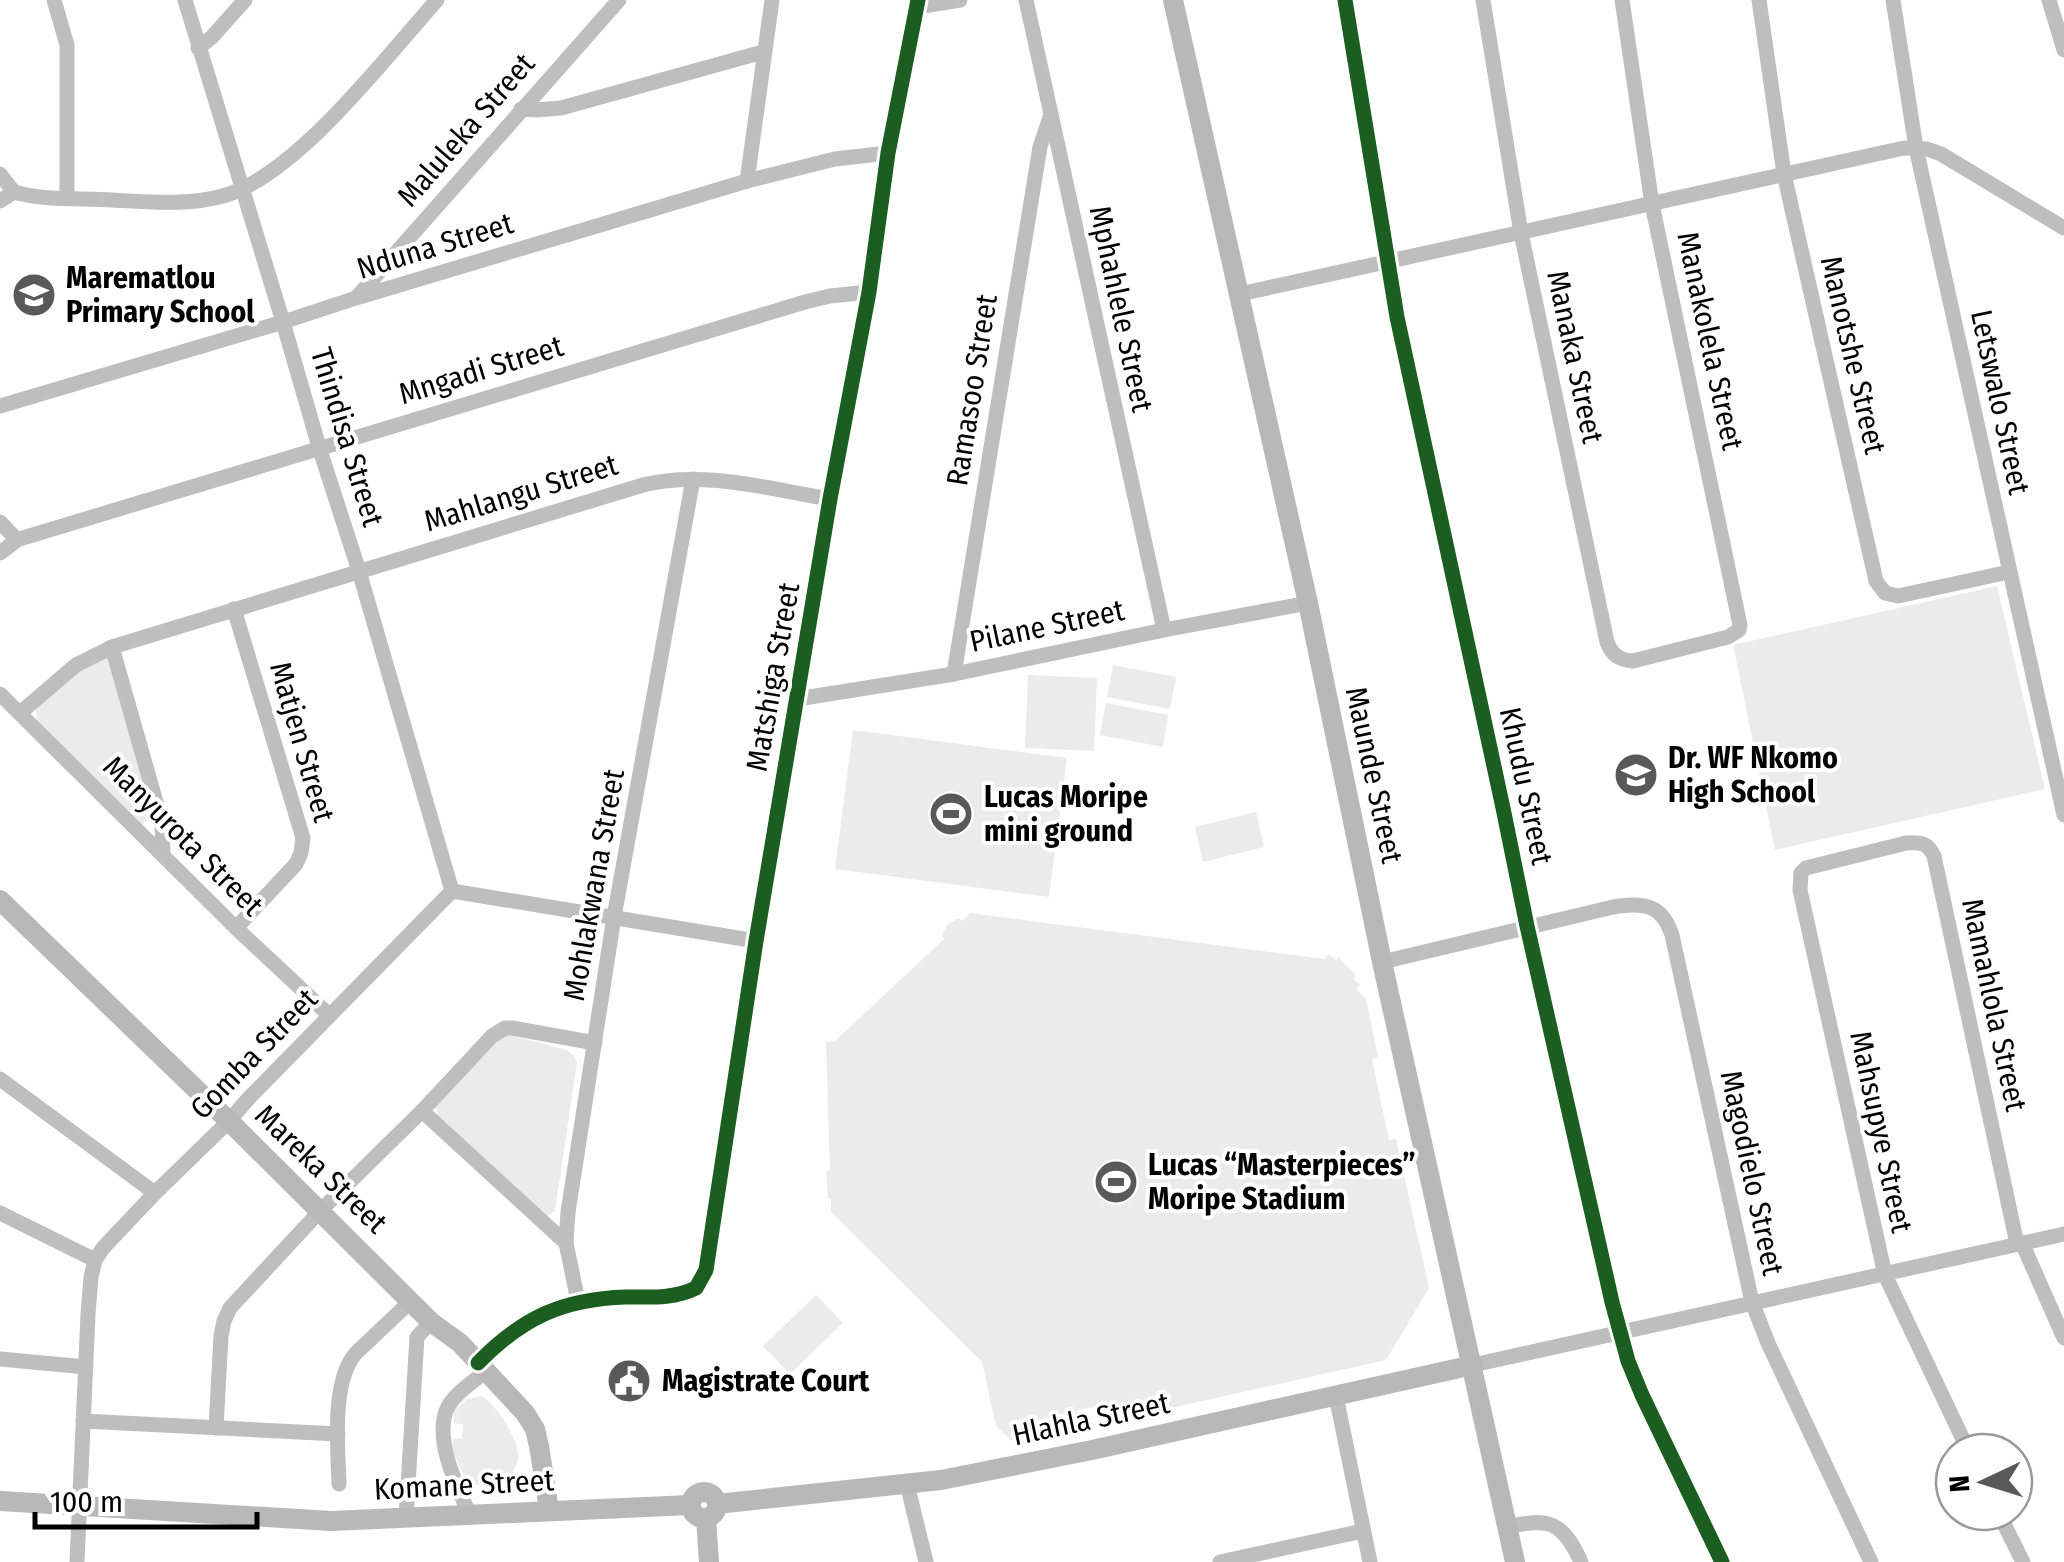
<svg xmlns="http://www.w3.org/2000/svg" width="2064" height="1562" viewBox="0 0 2064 1562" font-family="'Fira Sans Condensed',sans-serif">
	<rect width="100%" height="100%" fill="#fff"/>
	<!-- green -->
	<g fill="#ebebeb">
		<polygon points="1997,586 2045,789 1775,850 1733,645"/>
		<polygon points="109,655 154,815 142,824 37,722 36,705 87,661"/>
		<polygon points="1113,665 1176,677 1170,709 1107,697"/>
		<polygon points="1028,675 1097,678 1094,751 1025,748"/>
		<polygon points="1106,703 1168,715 1163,747 1100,735"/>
		<polygon points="853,730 1067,758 1049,897 835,869"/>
		<polygon points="1256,812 1264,847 1203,862 1195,827"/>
		<polygon points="970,913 1324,959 1329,954 1336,960 1339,958 1356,975 1354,979 1360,985 1356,989 1366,999 1378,1057 1372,1059 1389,1140 1396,1139 1429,1288 1386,1360 1162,1410 1161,1405 1147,1407 1148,1413 1125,1418 1105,1405 1077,1410 1077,1417 1068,1419 1066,1413 1054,1416 1012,1441 996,1426 982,1362 831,1212 831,1199 828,1198 826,1171 830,1170 826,1042 835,1041 944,939 942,935 948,924 959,918 962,921"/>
		<polygon points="505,1034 567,1050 574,1056 577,1062 555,1211 546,1216 438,1119 436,1103"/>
		<polygon points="816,1295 843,1323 790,1374 763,1346"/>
		<path d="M482,1396C497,1405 520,1441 518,1459C516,1469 511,1474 505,1481L469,1486L452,1450L453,1439L462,1438L463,1425L454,1423V1411L467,1399Z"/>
	</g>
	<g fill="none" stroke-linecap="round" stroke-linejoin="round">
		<!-- street -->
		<g stroke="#bebebe" stroke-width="15">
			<polyline points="54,0 67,45 67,197"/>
			<polyline points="185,0 283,322 319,447 359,571 452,891"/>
			<polyline points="1026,0 1164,630"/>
			<polyline points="1345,0 1397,317 1503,808 1527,926 1612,1302 1628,1361 1642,1395 1722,1562"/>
			<path d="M1483,0L1521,233L1607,642C1612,655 1619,660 1633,661L1728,637L1739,630L1740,625L1652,204L1622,0"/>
			<polyline points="1759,0 1784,174 1876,581 1885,593 1898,596 2009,572"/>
			<polyline points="1893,0 1916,148 2064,815"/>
			<polyline points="2049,0 2064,50"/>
			<polyline points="917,7 960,0"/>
			<polyline points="198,48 212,37 245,0"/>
			<polyline points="521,109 536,110 561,108 763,52"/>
			<polyline points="0,174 14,192"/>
			<polyline points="747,181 772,0"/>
			<path d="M0,201L14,192C46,201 79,198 112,200C148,202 191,206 226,195C298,173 386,57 437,0"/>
			<polyline points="1240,294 1904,148 1927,149 1941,154 2064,228"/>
			<polyline points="357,297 619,0"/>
			<polyline points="0,406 283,322 356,298 747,181 835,159 888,153"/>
			<polyline points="0,522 17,540"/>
			<polyline points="0,553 17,540 26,537 805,302 830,296 869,292"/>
			<polyline points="234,609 303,838 301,853 296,864 236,928"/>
			<polyline points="112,647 162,823 163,855"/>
			<polyline points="954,674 1040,147 1050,117"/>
			<polyline points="0,694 236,928 329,1015"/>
			<polyline points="797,699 954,674 1164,630 1308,603"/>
			<path d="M20,713L76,665L112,647L643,485C704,470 769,489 830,499"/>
			<path d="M1382,962L1613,907C1643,902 1662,904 1672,935L1752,1302L1768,1343L1871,1562"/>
			<polyline points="0,1079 155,1193"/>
			<polyline points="422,1111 566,1243"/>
			<polyline points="0,1213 95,1260"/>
			<polyline points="2022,1243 2064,1338"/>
			<polyline points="578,1301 566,1243 568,1212 614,917 693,479"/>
			<polyline points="0,1359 86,1367"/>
			<path d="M478,1363C522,1318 562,1299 626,1297C650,1297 674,1299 696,1288L706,1270L756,941L830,499L869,292L888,153L918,0"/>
			<polyline points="1473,1365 2064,1234"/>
			<polyline points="1336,1396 1370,1562"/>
			<polyline points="83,1421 338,1434"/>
			<polyline points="216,1428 221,1336 224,1321 230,1308 320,1211 422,1111 492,1036 505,1028 512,1028 595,1043"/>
			<path d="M1969,1452L1885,1275L1800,890L1801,873L1806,868L1906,843C1921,842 1928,843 1934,856L2017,1244"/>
			<path d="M339,1484C338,1448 331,1381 356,1353L412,1300"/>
			<polyline points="907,1484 926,1562"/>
			<polyline points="1998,1512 2023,1562"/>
			<path d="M469,1513C457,1486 435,1442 446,1411C452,1395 473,1382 486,1371"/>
			<polyline points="406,1518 417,1337 431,1322"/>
			<path d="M1508,1527C1549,1517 1563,1522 1581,1562"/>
			<polyline points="77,1562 88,1314 91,1277 95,1260 103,1248 155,1193 229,1121 248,1099 452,891 756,941"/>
			<polyline points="1220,1562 1363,1531"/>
		</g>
		<!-- secondary -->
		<g stroke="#b8b8b8" stroke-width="20">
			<polyline points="1173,0 1308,603 1382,962 1515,1562"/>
			<polyline points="0,900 229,1121 431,1322 460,1343 525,1413 535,1429 539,1446 549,1510"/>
			<circle cx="704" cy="1505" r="13"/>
			<polyline points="0,1501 331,1521 691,1505"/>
			<polyline points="717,1504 941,1480 1092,1450 1473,1365"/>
			<polyline points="706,1518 709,1562"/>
		</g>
		<defs>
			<g id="cycleway">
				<polyline points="1345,0 1397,317 1503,808 1527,926 1612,1302 1628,1361 1642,1395 1722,1562"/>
				<path d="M478,1363C522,1318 562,1299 626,1297C650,1297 674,1299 696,1288L706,1270L756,941L830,499L869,292L888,153L918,0"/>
			</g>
		</defs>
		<!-- cycleway casing -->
		<use href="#cycleway" stroke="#fff" stroke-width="21"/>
		<!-- cycleway -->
		<use href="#cycleway" stroke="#1b5e20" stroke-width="15"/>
	</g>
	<!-- icons -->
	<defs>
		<symbol id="school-disc" viewBox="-11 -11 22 22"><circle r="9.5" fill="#595959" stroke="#fff"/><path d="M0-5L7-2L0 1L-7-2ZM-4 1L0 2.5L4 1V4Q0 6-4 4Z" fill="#fff"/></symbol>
		<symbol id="stadium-disc" viewBox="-11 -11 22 22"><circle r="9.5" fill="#595959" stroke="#fff"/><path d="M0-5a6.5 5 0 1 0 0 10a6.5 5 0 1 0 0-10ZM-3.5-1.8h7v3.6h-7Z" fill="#fff"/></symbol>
		<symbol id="civic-disc" viewBox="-11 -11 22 22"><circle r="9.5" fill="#595959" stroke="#fff"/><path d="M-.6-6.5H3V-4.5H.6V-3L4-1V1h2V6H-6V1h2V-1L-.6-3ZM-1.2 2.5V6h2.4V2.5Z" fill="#fff"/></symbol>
	</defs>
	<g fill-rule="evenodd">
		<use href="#school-disc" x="9" y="270" width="50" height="50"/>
		<use href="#school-disc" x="1611" y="750" width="50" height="50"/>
		<use href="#stadium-disc" x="926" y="789" width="50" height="50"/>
		<use href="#stadium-disc" x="1091" y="1157" width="50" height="50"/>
		<use href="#civic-disc" x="604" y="1356" width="50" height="50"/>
	</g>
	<g text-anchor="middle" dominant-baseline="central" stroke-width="8" stroke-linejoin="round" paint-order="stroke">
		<!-- street labels -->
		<g font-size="30" fill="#000" stroke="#fff">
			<text transform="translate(466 130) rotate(-49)">Maluleka Street</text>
			<text transform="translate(435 246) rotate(-17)">Nduna Street</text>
			<text transform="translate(1121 309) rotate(78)">Mphahlele Street</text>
			<text transform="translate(1710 341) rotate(78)">Manakolela Street</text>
			<text transform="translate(1853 355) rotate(77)">Manotshe Street</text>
			<text transform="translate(1575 357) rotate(78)">Manaka Street</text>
			<text transform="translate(481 370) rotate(-17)">Mngadi Street</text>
			<text transform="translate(972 390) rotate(-81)">Ramasoo Street</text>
			<text transform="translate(2000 402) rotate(78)">Letswalo Street</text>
			<text transform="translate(347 437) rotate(73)">Thindisa Street</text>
			<text transform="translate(521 493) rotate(-17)">Mahlangu Street</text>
			<text transform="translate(1047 626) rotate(-12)">Pilane Street</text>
			<text transform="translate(773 677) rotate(-80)">Matshiga Street</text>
			<text transform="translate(302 742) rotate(74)">Matjen Street</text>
			<text transform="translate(1374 775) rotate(78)">Maunde Street</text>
			<text transform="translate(1526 786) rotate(78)">Khudu Street</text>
			<text transform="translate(183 836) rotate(45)">Manyurota Street</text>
			<text transform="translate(594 885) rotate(-80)">Mohlakwana Street</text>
			<text transform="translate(1994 1005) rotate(78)">Mamahlola Street</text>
			<text transform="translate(254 1054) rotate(-46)">Gomba Street</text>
			<text transform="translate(1881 1132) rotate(78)">Mahsupye Street</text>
			<text transform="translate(321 1169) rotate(44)">Mareka Street</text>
			<text transform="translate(1752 1173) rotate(78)">Magodielo Street</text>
			<text transform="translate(1091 1419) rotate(-12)">Hlahla Street</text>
			<text transform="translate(464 1485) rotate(-3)">Komane Street</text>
		</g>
		<!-- poi labels -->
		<g font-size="30" font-weight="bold" fill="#000" stroke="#fff" text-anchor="start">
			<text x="66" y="278">Marematlou<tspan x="66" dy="34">Primary School</tspan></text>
			<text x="1668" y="758">Dr. WF Nkomo<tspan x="1668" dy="34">High School</tspan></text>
			<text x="984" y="797">Lucas Moripe<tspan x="984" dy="34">mini ground</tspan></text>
			<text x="1148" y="1165">Lucas “Masterpieces”<tspan x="1148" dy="34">Moripe Stadium</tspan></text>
			<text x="662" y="1381">Magistrate Court</text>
		</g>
	</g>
	<!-- north arrow -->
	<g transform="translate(1984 1482) rotate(266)"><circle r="48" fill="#ffffff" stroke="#999999" stroke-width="2.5"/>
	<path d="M0-8L18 38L0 25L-18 38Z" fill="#595959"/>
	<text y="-15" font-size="28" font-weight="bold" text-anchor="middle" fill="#000000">N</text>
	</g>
	<!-- scale -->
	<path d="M35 1512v15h222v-15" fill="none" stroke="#000000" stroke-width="5"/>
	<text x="50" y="1512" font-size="30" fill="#000000" stroke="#ffffff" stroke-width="8" paint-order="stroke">100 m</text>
</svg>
